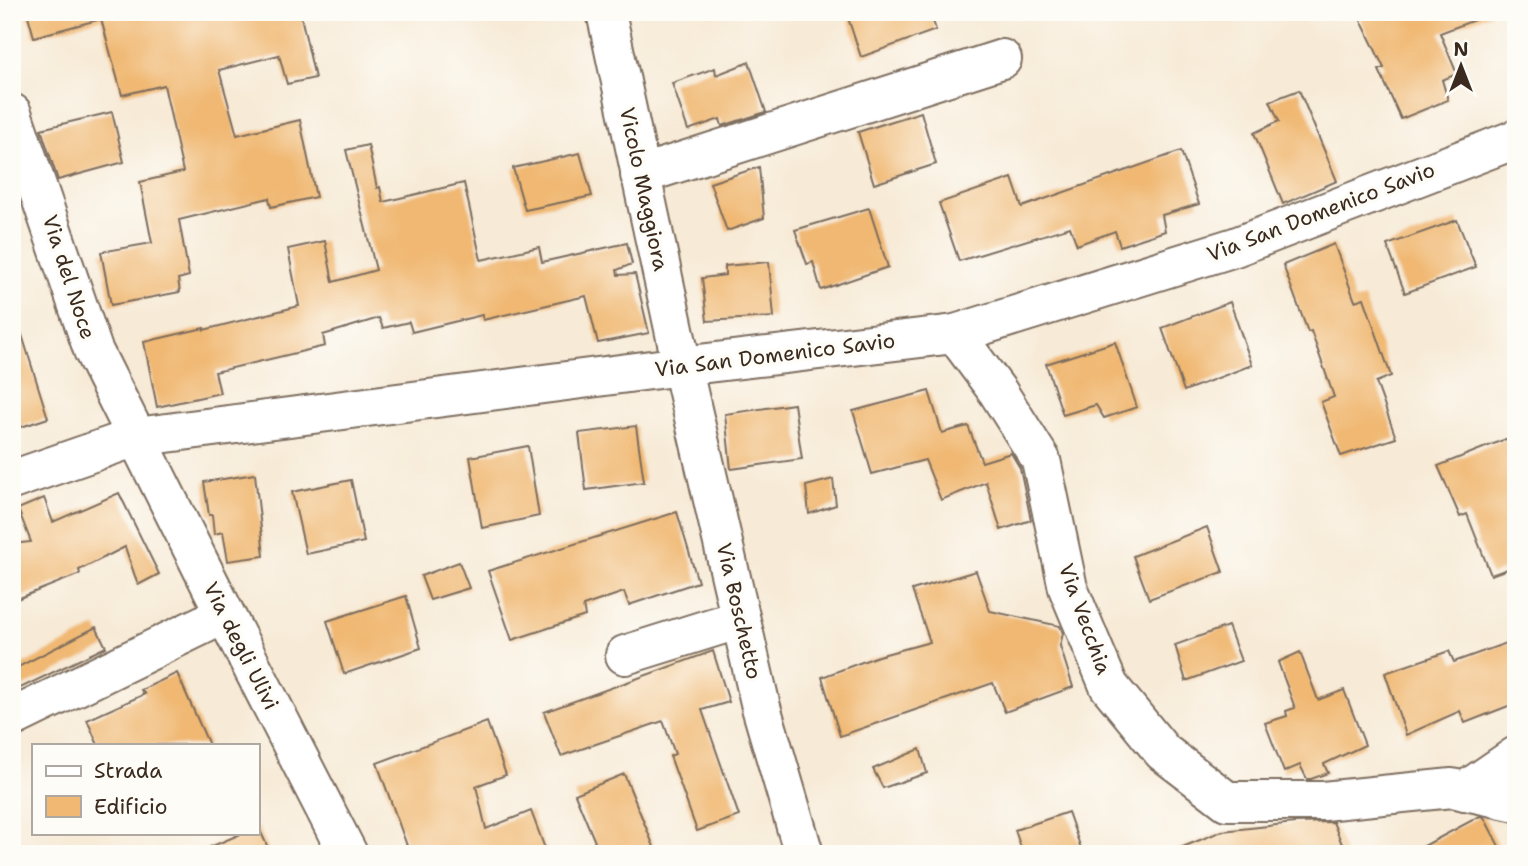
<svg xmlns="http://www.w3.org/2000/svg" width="1528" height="866" viewBox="0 0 1528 866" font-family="'Shantell Sans',sans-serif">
	<rect width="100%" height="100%" fill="#fdfcf7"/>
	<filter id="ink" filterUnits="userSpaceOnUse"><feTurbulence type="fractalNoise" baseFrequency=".0143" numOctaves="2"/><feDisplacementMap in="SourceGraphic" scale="14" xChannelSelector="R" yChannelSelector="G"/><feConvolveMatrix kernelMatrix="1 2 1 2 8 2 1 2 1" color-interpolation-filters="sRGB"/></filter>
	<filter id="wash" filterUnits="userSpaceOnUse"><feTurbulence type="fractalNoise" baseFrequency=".00686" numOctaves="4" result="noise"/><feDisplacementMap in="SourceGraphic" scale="28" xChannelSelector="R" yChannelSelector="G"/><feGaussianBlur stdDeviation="1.57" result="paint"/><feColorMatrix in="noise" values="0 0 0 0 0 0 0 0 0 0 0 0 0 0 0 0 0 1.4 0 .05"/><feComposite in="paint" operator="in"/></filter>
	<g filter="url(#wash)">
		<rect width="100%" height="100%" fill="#f7ead6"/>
		<g id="blocks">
			<!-- building -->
			<g fill="#f0b872">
				<polygon points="27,12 300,12 315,78 287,84 279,55 219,70 237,135 300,120 316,197 271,207 269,198 179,220 189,276 178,279 180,292 111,305 101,252 152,243 140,182 183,172 164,85 122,95 101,19 34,37"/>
				<polygon points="846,12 930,12 936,30 861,57"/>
				<polygon points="1357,12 1490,12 1490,14 1440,33 1457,74 1442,80 1448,100 1401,119 1379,70 1384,68"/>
				<polygon points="749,62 766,112 722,126 720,119 688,130 672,83 715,68 716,75"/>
				<polygon points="1299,90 1337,181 1283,204 1254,133 1279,121 1270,101"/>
				<polygon points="112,112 124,162 58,180 41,129"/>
				<polygon points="921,112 936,164 874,184 858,132"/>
				<polygon points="368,145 377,188 380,187 383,202 464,183 481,260 539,247 542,262 627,243 632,264 617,270 618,275 635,274 649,333 598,343 586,296 483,320 482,315 412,332 409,322 383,328 379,318 323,335 325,346 215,372 220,393 157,407 144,342 204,328 204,330 299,306 288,249 325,241 333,282 376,270 346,150"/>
				<polygon points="1181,151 1199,204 1162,215 1165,231 1120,246 1115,231 1077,245 1070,227 959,261 939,203 1012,178 1022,207"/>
				<polygon points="580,153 592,196 525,210 513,168"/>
				<polygon points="759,167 764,218 727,231 710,183"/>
				<polygon points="869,208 888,267 821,290 813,262 807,264 795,230"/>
				<polygon points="1457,220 1476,267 1405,293 1387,245"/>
				<polygon points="1334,244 1355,301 1364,298 1391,376 1376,382 1396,438 1341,456 1321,402 1334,397 1311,331 1308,332 1283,265"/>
				<polygon points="769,262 774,317 707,321 702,278 725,275 725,266"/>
				<polygon points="1230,302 1252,365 1184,391 1162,328"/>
				<polygon points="17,319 48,418 12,430 12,320"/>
				<polygon points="1115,342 1137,407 1104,418 1096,405 1063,415 1046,364"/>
				<polygon points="929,391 942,433 968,426 982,462 1011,453 1020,468 1031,520 1001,530 986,482 941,500 925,460 872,474 853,411"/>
				<polygon points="794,404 802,459 731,469 725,414"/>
				<polygon points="636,426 644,482 586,490 579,433"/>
				<polygon points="1516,435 1516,566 1491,575 1467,514 1460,517 1438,466"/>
				<polygon points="528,446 539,516 482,528 470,457"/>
				<polygon points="255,474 264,556 228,561 223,532 214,534 212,515 209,515 204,482"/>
				<polygon points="833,479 836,505 809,514 806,486"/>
				<polygon points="351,480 364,542 306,554 292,492"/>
				<polygon points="119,493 159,574 138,585 125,547 79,570 80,574 12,601 12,544 31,542 18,509 44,498 53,522"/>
				<polygon points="677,512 698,582 629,605 624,592 583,606 585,616 512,640 488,571"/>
				<polygon points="1207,527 1223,572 1149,599 1133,556"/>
				<polygon points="459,562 469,588 430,600 421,576"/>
				<polygon points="976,571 990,611 1060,626 1063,633 1060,646 1073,687 1005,712 993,683 840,736 822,677 878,656 930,642 912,590"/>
				<polygon points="406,596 421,648 344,674 327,621"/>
				<polygon points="1228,626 1241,661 1186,681 1175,645"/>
				<polygon points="96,627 106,647 12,692 12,670"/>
				<polygon points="1509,642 1516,660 1516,703 1465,723 1460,711 1406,735 1385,673 1449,651 1454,662"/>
				<polygon points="713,651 729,702 702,710 739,816 697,831 670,756 675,754 663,721 561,756 544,712"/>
				<polygon points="1300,652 1318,700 1344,690 1365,745 1324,764 1328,773 1311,779 1307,779 1300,765 1284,772 1265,723 1287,716 1286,711 1295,708 1278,662"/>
				<polygon points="177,673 209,745 98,745 87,720 145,694 141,690"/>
				<polygon points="487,722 506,775 476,786 486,829 531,811 547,854 410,854 377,763"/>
				<polygon points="920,749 927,773 883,788 873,769"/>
				<polygon points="624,774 657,854 600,854 575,794"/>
				<polygon points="1068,812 1083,854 1023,854 1015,830"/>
				<polygon points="1480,816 1484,817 1503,854 1409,854"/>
				<polygon points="1333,822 1346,854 1168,853 1222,831 1295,823"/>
				<polygon points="258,826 271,854 194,854 243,833 257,833"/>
			</g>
		</g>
	</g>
	<g filter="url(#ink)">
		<use href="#blocks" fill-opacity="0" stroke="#7d6d5e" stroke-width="2"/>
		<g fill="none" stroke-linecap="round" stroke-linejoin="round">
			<defs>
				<g id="minor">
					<polyline points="606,12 682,366 761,707 804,854"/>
					<polyline points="12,113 93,350 225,614 348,854"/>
					<polyline points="640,175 1002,59"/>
					<polyline points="955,334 998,392 1041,460 1068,588 1109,686 1163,752 1227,801 1323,801 1452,788 1516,802"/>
					<polyline points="12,480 136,437 682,366 955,334 1235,247 1516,139"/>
					<polyline points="625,655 740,619"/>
					<polyline points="12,718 225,614"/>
					<polyline points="1465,791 1516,756"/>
				</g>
			</defs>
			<!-- minor casing -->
			<use href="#minor" stroke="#7d6d5e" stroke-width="42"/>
			<!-- minor -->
			<use href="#minor" stroke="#fff" stroke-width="38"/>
		</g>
	</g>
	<g text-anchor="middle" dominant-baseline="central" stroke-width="7" stroke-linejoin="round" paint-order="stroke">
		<!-- street labels -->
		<g font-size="21" fill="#3b2a1e" stroke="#fdfcf7">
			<text transform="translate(644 189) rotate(78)">Vicolo Maggiora</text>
			<text transform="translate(1321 212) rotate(-21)">Via San Domenico Savio</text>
			<text transform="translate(69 277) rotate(72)">Via del Noce</text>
			<text transform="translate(775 355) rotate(-7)">Via San Domenico Savio</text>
			<text transform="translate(739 611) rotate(77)">Via Boschetto</text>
			<text transform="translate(1085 619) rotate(70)">Via Vecchia</text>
			<text transform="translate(241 646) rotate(63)">Via degli Ulivi</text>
		</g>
	</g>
	<!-- margin -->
	<rect width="1528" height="866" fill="none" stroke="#fdfcf7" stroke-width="42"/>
	<!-- legend -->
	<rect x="32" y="744" width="228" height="91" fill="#fdfcf7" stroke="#afa8a0" stroke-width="2"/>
	<rect x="46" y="766" width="35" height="10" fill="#ffffff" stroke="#afa8a0" stroke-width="2"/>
	<text x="94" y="778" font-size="21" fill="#3b2a1e">Strada</text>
	<rect x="46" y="796" width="35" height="21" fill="#f0b872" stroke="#afa8a0" stroke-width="2"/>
	<text x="94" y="814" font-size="21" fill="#3b2a1e">Edificio</text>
	<!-- north arrow -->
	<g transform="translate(1461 66)" stroke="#fdfcf7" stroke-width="5" paint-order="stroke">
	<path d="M0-5L12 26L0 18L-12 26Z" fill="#3b2a1e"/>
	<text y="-10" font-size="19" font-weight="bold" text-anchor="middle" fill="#3b2a1e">N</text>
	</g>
</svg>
